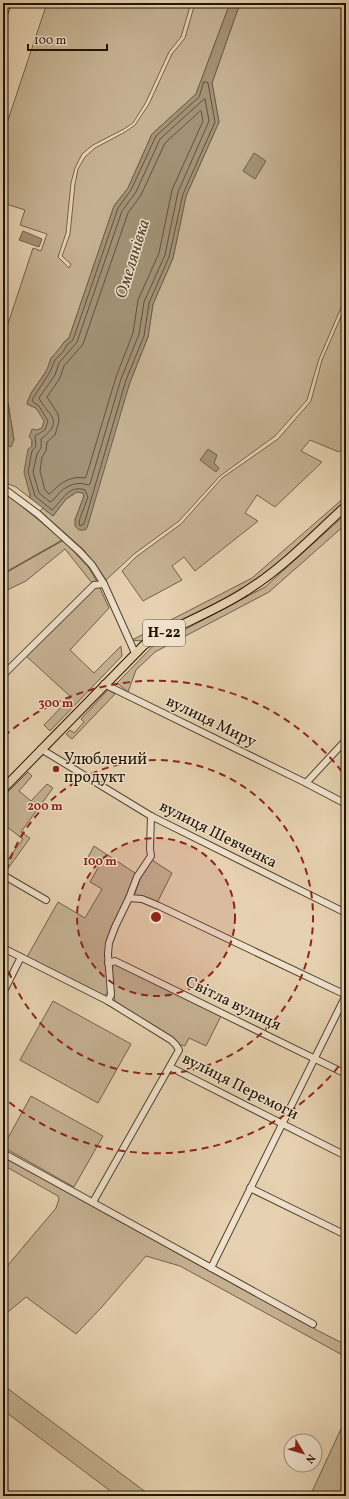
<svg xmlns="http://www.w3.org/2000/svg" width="349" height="1499" viewBox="0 0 349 1499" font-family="Vollkorn,serif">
	<rect width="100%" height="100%" fill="#e6d1b0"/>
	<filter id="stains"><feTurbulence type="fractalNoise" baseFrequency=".005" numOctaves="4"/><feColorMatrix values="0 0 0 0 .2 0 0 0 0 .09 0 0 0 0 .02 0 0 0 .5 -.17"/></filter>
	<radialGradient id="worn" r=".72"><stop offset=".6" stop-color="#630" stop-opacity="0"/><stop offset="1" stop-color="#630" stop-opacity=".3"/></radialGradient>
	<!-- green -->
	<g fill="#c5b192" stroke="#73624a">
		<polygon points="47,3 191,3 181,37 169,52 146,102 133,123 124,129 93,145 82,154 75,168 71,183 66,233 58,257 69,268 71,264 62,256 70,234 75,184 78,169 85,157 95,148 125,132 135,125 149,104 172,54 185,38 195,3 230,3 196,94 152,134 128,188 114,206 69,338 64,342 59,350 51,358 47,370 31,393 27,404 36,408 45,421 42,428 37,430 32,440 30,498 16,487 3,482 3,422 5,444 14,440 8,403 3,403 3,339 33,248 41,251 47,234 20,225 25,210 3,203 3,135"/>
		<polygon points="240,3 346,3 346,296 319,359 307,400 275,436 220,476 179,521 134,554 106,580 94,563 83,549 40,511 43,508 53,516 66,499 77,492 83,493 84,496 75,520 148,337 153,304 173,258 186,196 219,122 212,83"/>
		<polygon points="346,305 346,445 339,452 310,440 301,451 322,462 275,507 257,495 245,513 258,521 195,571 184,557 172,566 182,580 143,601 122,571 136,557 181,524 222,478 278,439 311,401 322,360"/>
		<polygon points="3,491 63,540 89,568 97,582 92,583 65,549 26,581 3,592"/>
		<polygon points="346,496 346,502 292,551 253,584 222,602 171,625 141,641 132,640 252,578"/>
		<polygon points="346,514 346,524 269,592 155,652 136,670 128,692 117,683 152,647 265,587"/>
		<polygon points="99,586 109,608 70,650 94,673 121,646 122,656 50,731 44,725 71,697 26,656 94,587"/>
		<polygon points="108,690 115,694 72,739 66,734 70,730 74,733 84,722 81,719"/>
		<polygon points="28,772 32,776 19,791 31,801 47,784 53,788 21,832 30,838 4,874 3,873 3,866 23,839 3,824 3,797"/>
		<polygon points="94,846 135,873 127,897 112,926 106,942 105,954 108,992 104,996 27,957 58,902 85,918 102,889 90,882 99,866 87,859"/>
		<polygon points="152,860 172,873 157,903 134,896 140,879"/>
		<polygon points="115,964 221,1016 206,1046 189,1038 185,1046 178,1044 173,1039 115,1002 111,965"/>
		<polygon points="53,1001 131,1044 98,1103 20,1060"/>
		<polygon points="31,1096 103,1136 74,1187 3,1147"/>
		<polygon points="3,1157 311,1327 346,1345 346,1357 180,1266 146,1256 101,1308 76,1334 26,1297 3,1316 3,1271 56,1208 59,1199 58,1196 3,1165"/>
		<polygon points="3,1385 151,1496 117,1496 3,1410"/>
		<polygon points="346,1418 346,1496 310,1496"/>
	</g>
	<!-- water -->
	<g fill="#a39175" stroke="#6f5f47">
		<path d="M230,3H240L212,83L219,122L186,196L173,258L153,304L148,337L130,382L87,528L85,530H79L75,526V520L84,496L83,493L77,492L66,499L53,516L30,498V495L24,472L28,449L32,446V440L29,437L32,429L37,430L42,428L44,421L36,408L27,404C28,394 41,381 46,371C49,367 49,361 52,357C58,351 62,343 69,338L114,206L128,188L152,134L196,94Z"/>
		<polygon points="254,153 266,161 255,179 243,171"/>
		<polygon points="23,231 42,239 39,247 19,240"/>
		<polygon points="3,403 8,403 14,440 11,447 5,444 3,422"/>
		<polygon points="208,449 217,455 214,463 219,468 216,472 200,460"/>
	</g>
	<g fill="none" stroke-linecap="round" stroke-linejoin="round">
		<!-- shore -->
		<g stroke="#62523c" stroke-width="1">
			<path d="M204,82H206L208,83L215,122L183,194L169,257L149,303L144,336L126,380L84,524L80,526L79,521L88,497L85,490C69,484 62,501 52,510L35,496L28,472L32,451L36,446L35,436L45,430L48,421L39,406L33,402L32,400L50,372L55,360L63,352L67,345L73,340L118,208L131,190L156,136L199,97Z"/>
			<path d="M205,99L209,121L178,192L165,255L144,302L139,334L121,379L90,484L88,485C78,481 67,485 59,493C56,497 54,500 50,502L39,493L33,472L37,454L41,448V439C66,420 47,415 39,398L55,375L59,363L77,342L122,211L136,192L160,139L203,100Z"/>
			<path d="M201,111L203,121L172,190L159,253L138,300L133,333L116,377L86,477L85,478C74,476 65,480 57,487C54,490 52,492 49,494L45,490L40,471L42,457L46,451L47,442L55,435L59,421L58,414L47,397L60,378L64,366L83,344L128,213L141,195L165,143L199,112Z"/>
		</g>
		<!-- stream -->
		<polyline stroke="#6f5f47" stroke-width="1.5" points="3,574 63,540"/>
		<defs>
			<g id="minor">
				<polyline points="3,17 8,3"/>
				<polyline points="3,488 38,514 80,552 92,565 104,584 135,653"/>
				<polyline points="3,675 94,585 104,584"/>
				<polyline points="104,684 306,783 346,804"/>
				<polyline points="41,749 151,816 346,913"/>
				<polyline points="306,783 346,740"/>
				<polyline points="3,875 46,900"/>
				<polyline points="129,898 142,899 159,906 346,995"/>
				<polyline points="3,948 108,1001 171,1040 176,1045 179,1050 93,1202"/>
				<polyline points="108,963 115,961 346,1074"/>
				<polyline points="3,993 21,957"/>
				<polyline points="108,1001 111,995 108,954 109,943 115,927 129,898 137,877 151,856 150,849 151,816"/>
				<polyline points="170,1067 346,1156"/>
				<polyline points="3,1153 313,1324"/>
				<polyline points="250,1188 346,1235"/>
				<polyline points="211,1268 346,995"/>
			</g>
			<path id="major" d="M3,789L144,645C176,625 214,612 246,591C283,568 314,535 346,506"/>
		</defs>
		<!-- minor casing -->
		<use href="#minor" stroke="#52432e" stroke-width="8"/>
		<!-- major casing -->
		<use href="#major" stroke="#211402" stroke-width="10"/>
		<!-- minor -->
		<use href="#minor" stroke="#efe1cc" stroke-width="6"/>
		<!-- major -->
		<use href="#major" stroke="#e6d1b0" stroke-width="8"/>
	</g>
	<!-- distance rings -->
	<circle cx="156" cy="917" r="79" fill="#8f2418" fill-opacity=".12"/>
	<g fill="none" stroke="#8f2418" stroke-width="2" stroke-dasharray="7 5">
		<circle cx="156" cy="917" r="79"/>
		<path d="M3 882A157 157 0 1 1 3 952"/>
		<path d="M346 1057A236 236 0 0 1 4 1098M4 736A236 236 0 0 1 346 777"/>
	</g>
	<!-- markers -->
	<circle fill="#8f2418" stroke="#efe1cc" stroke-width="1.5" cx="56" cy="769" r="4"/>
	<g text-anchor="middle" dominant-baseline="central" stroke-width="3" stroke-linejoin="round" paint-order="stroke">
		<!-- shield labels -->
		<rect fill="#efe1cc" stroke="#5f523f" stroke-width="1" x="143" y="620" width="42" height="26" rx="3"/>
		<g font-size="15" font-weight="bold" fill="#211402">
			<text x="164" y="633">Н-22</text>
		</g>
		<!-- street labels -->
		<g font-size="16" fill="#211402" stroke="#efe1cc">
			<text transform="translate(211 722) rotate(26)">вулиця Миру</text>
			<text transform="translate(218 835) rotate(27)">вулиця Шевченка</text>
			<text transform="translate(233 1004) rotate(26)">Світла вулиця</text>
			<text transform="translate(240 1087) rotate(27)">вулиця Перемоги</text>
		</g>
		<!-- poi labels -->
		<g font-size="16" fill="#211402" stroke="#efe1cc" text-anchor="start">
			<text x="64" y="760">Улюблений<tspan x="64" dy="18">продукт</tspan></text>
		</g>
		<!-- water labels -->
		<g font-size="17" font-style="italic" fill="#554630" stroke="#efe1cc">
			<text transform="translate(133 259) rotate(-73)">Омелянівка</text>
		</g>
	</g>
	<circle cx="156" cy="917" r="6" fill="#8f2418" stroke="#efe1cc" stroke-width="2"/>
	<g font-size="12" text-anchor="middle" font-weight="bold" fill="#8f2418" stroke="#efe1cc" stroke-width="3" stroke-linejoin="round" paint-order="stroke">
		<text x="56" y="707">300 m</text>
		<text x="45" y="810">200 m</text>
		<text x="100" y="865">100 m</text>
	</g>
	<!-- margin -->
	<rect width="349" height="1499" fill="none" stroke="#e6d1b0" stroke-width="16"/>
	<rect x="4" y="4" width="341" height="1491" fill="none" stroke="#211402" stroke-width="2"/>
	<rect x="8" y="8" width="333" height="1483" fill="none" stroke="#211402"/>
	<!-- north arrow -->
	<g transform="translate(303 1453) rotate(128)"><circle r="19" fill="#efe1cc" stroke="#9d8f7b"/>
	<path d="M0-3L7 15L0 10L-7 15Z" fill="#8f2418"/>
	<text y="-6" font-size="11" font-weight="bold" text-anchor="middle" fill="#211402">N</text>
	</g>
	<!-- scale -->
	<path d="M28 44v6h79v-6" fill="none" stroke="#211402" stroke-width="2"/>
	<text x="34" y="44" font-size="12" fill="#211402" stroke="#efe1cc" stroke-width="3" paint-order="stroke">100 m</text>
	<rect width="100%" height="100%" filter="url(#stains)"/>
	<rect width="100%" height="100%" fill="url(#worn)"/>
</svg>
